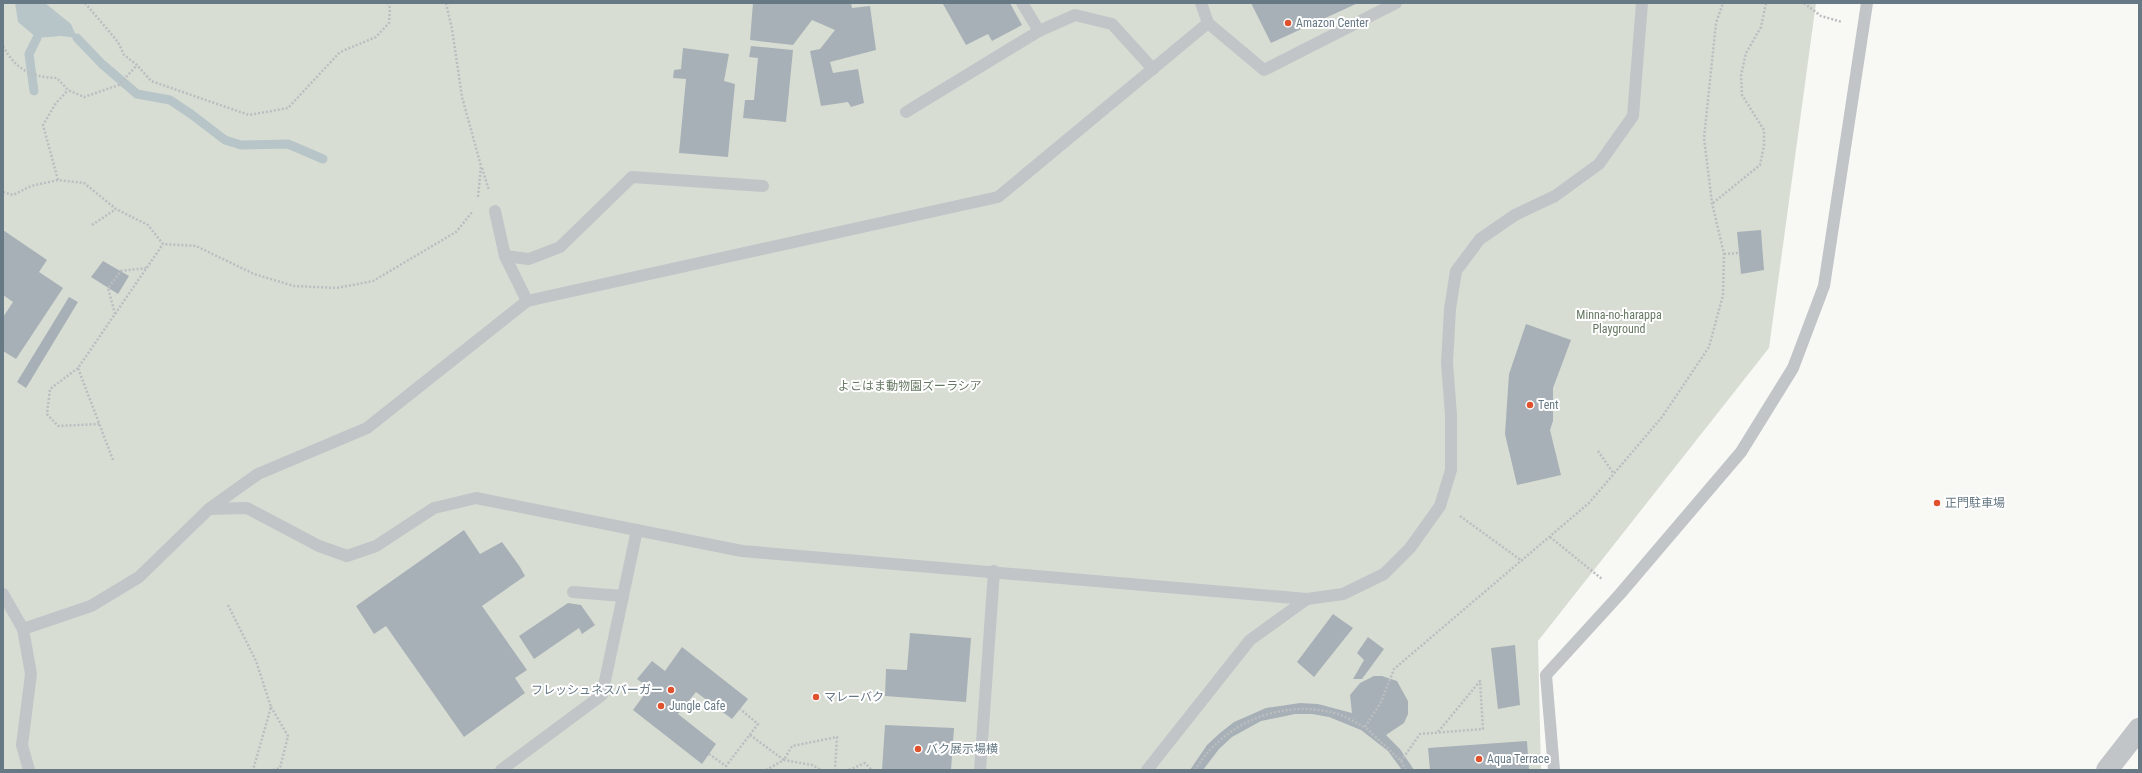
<svg xmlns="http://www.w3.org/2000/svg" width="2142" height="773" viewBox="0 0 2142 773" font-family="'Roboto Condensed','Noto Sans JP',sans-serif">
	<rect width="100%" height="100%" fill="#f8f8f5"/>
	<!-- green -->
	<polygon fill="#d8ddd4" points="3,3 1816,3 1769,348 1538,641 1541,770 3,770"/>
	<!-- water -->
	<polygon fill="#b8c5c8" points="15,3 45,3 71,24 77,38 61,36 37,38 18,22"/>
	<g fill="none" stroke-linecap="round" stroke-linejoin="round">
		<!-- stream -->
		<g stroke="#b8c5c8" stroke-width="9">
			<polyline points="77,38 102,64 137,94 170,100 191,114 225,140 241,145 288,144 323,159"/>
			<polyline points="34,91 29,54 37,38"/>
		</g>
	</g>
	<!-- building -->
	<g fill="#a7b0b6">
		<polygon points="753,3 851,3 852,8 870,6 876,50 830,62 833,73 858,69 864,103 851,107 848,102 821,106 810,51 820,49 835,30 812,20 793,45 750,40"/>
		<polygon points="945,3 1010,3 1022,25 992,41 988,34 966,45 943,4"/>
		<polygon points="1251,3 1358,3 1271,43"/>
		<polygon points="751,46 793,50 786,122 743,118 745,100 754,100 758,58 749,57"/>
		<polygon points="683,48 729,54 724,81 735,84 728,157 679,153 686,79 673,78 674,70 681,69"/>
		<polygon points="3,230 47,260 39,272 63,288 16,359 3,351 3,317 13,302 3,295"/>
		<polygon points="1761,230 1764,270 1741,274 1737,232"/>
		<polygon points="103,261 129,276 118,294 91,277"/>
		<polygon points="69,297 78,302 26,388 17,382"/>
		<polygon points="1526,324 1571,340 1553,388 1553,421 1550,430 1561,475 1517,485 1505,434 1509,374"/>
		<polygon points="464,530 480,554 502,542 520,567 525,576 482,606 527,670 515,678 525,693 464,737 386,626 374,634 356,606"/>
		<polygon points="568,603 581,605 595,625 582,634 579,628 534,659 519,636"/>
		<polygon points="1333,614 1353,628 1314,677 1297,662"/>
		<polygon points="910,633 971,638 966,702 885,696 886,669 907,670"/>
		<polygon points="1368,637 1384,649 1362,679 1353,679 1364,660 1357,653"/>
		<polygon points="1515,645 1520,705 1498,709 1491,648"/>
		<polygon points="682,647 748,699 732,719 696,692 678,714 716,744 702,764 633,710 649,688 637,679 652,661 665,671"/>
		<polygon points="1374,676 1382,676 1397,681 1408,701 1408,714 1404,723 1386,735 1400,749 1414,770 1402,770 1388,751 1361,730 1329,717 1312,714 1295,714 1261,721 1232,737 1219,749 1203,770 1190,770 1207,745 1220,733 1234,722 1266,708 1300,703 1318,704 1352,713 1350,695 1360,683"/>
		<polygon points="885,725 954,728 951,770 882,770"/>
		<polygon points="1527,741 1529,770 1430,770 1428,748"/>
	</g>
	<g fill="none" stroke-linecap="round" stroke-linejoin="round">
		<!-- path -->
		<g stroke="#bbbec0" stroke-width="2.5" stroke-dasharray="2 2" stroke-linecap="butt">
			<polyline points="85,3 118,42 124,55 137,65 151,81 249,115 288,108 340,52 376,37 389,23 390,8 388,3"/>
			<polyline points="446,3 452,29 462,97 481,166 478,197"/>
			<polyline points="1804,3 1821,16 1842,22"/>
			<path d="M3,46C16,70 31,77 57,78L68,90L84,97L119,85L137,65"/>
			<polyline points="482,168 489,190"/>
			<polyline points="58,180 43,125 56,103 68,90"/>
			<polyline points="3,192 13,195 31,186 58,180 84,183 116,209 148,225 163,244 196,246 254,274 294,286 337,288 373,281 456,232 473,211"/>
			<polyline points="1713,203 1760,165 1764,145 1764,130 1742,95 1741,75 1746,53 1761,27 1766,3"/>
			<polyline points="92,225 116,209"/>
			<polyline points="1724,254 1739,253"/>
			<polyline points="115,314 108,288 121,271 146,268"/>
			<polyline points="78,368 50,389 47,414 58,426 99,424"/>
			<polyline points="1598,451 1614,474"/>
			<polyline points="113,460 78,368 163,244"/>
			<polyline points="1460,516 1522,561"/>
			<polyline points="1550,537 1602,579"/>
			<polyline points="228,605 256,661 271,707 253,770"/>
			<polyline points="271,707 288,736 280,768 273,770"/>
			<polyline points="750,735 784,760 792,746 837,737 835,770"/>
			<polyline points="709,754 726,766 758,724 740,709"/>
			<polyline points="1401,761 1420,734 1483,729 1480,681 1438,732"/>
			<polyline points="766,770 784,760 812,765 821,770"/>
			<polyline points="849,770 865,763 872,770"/>
			<path d="M1195,770C1224,722 1283,698 1338,714C1347,717 1356,723 1365,727"/>
			<polyline points="1406,770 1401,761 1365,727 1381,702 1394,669 1589,503 1662,417 1709,347 1723,295 1724,254 1712,203 1704,138 1716,23 1723,3"/>
		</g>
		<!-- service -->
		<g stroke="#c1c5c8" stroke-width="12">
			<polyline points="1022,3 1039,31"/>
			<polyline points="1201,3 1208,23"/>
			<polyline points="906,112 1039,31 1075,15 1112,24 1153,69"/>
			<polyline points="495,211 505,256 527,301"/>
			<polyline points="505,256 529,259 560,247 632,177 763,186"/>
			<polyline points="209,509 258,474 367,428 527,301 998,197 1208,23 1264,70 1396,3"/>
			<polyline points="573,592 623,596"/>
			<polyline points="3,594 23,629 31,674 22,745 29,770"/>
			<polyline points="23,629 91,606 139,577 209,509 247,508 319,546 347,556 376,546 434,508 476,498 742,551 1307,599 1343,594 1384,574 1410,548 1440,506 1451,470 1451,415 1447,363 1450,309 1456,271 1480,239 1515,215 1555,196 1599,164 1633,116 1642,3"/>
			<polyline points="501,770 602,695 637,530"/>
			<polyline points="980,770 994,571"/>
			<polyline points="1147,770 1250,640 1307,599"/>
			<polyline points="1554,770 1546,675 1620,594 1741,452 1793,368 1824,286 1867,3"/>
		</g>
		<!-- tertiary -->
		<polyline stroke="#c1c5c8" stroke-width="22" points="2107,770 2139,729"/>
	</g>
	<!-- markers -->
	<g fill="#e0512d" stroke="#fff" stroke-width="1.5">
		<circle cx="1288" cy="23" r="4"/>
		<circle cx="1530" cy="405" r="4"/>
		<circle cx="1937" cy="503" r="4"/>
		<circle cx="671" cy="690" r="4"/>
		<circle cx="816" cy="697" r="4"/>
		<circle cx="661" cy="706" r="4"/>
		<circle cx="918" cy="749" r="4"/>
		<circle cx="1479" cy="759" r="4"/>
	</g>
	<g text-anchor="middle" dominant-baseline="central" stroke-width="4" stroke-linejoin="round" paint-order="stroke">
		<!-- poi labels -->
		<g font-size="12" fill="#677985" stroke="#fff" text-anchor="start">
			<text x="1296" y="23">Amazon Center</text>
			<text x="1538" y="405">Tent</text>
			<text x="1945" y="503">正門駐車場</text>
			<text x="663" y="690" text-anchor="end">フレッシュネスバーガー</text>
			<text x="824" y="697">マレーバク</text>
			<text x="669" y="706">Jungle Cafe</text>
			<text x="926" y="749">バク展示場横</text>
			<text x="1487" y="759">Aqua Terrace</text>
		</g>
		<!-- park labels -->
		<g font-size="12" fill="#667862" stroke="#fff">
			<text x="1619" y="315">Minna-no-harappa<tspan x="1619" dy="14">Playground</tspan></text>
			<text x="910" y="386">よこはま動物園ズーラシア</text>
		</g>
	</g>
	<!-- border -->
	<rect width="2142" height="773" fill="none" stroke="#677985" stroke-width="8"/>
</svg>
